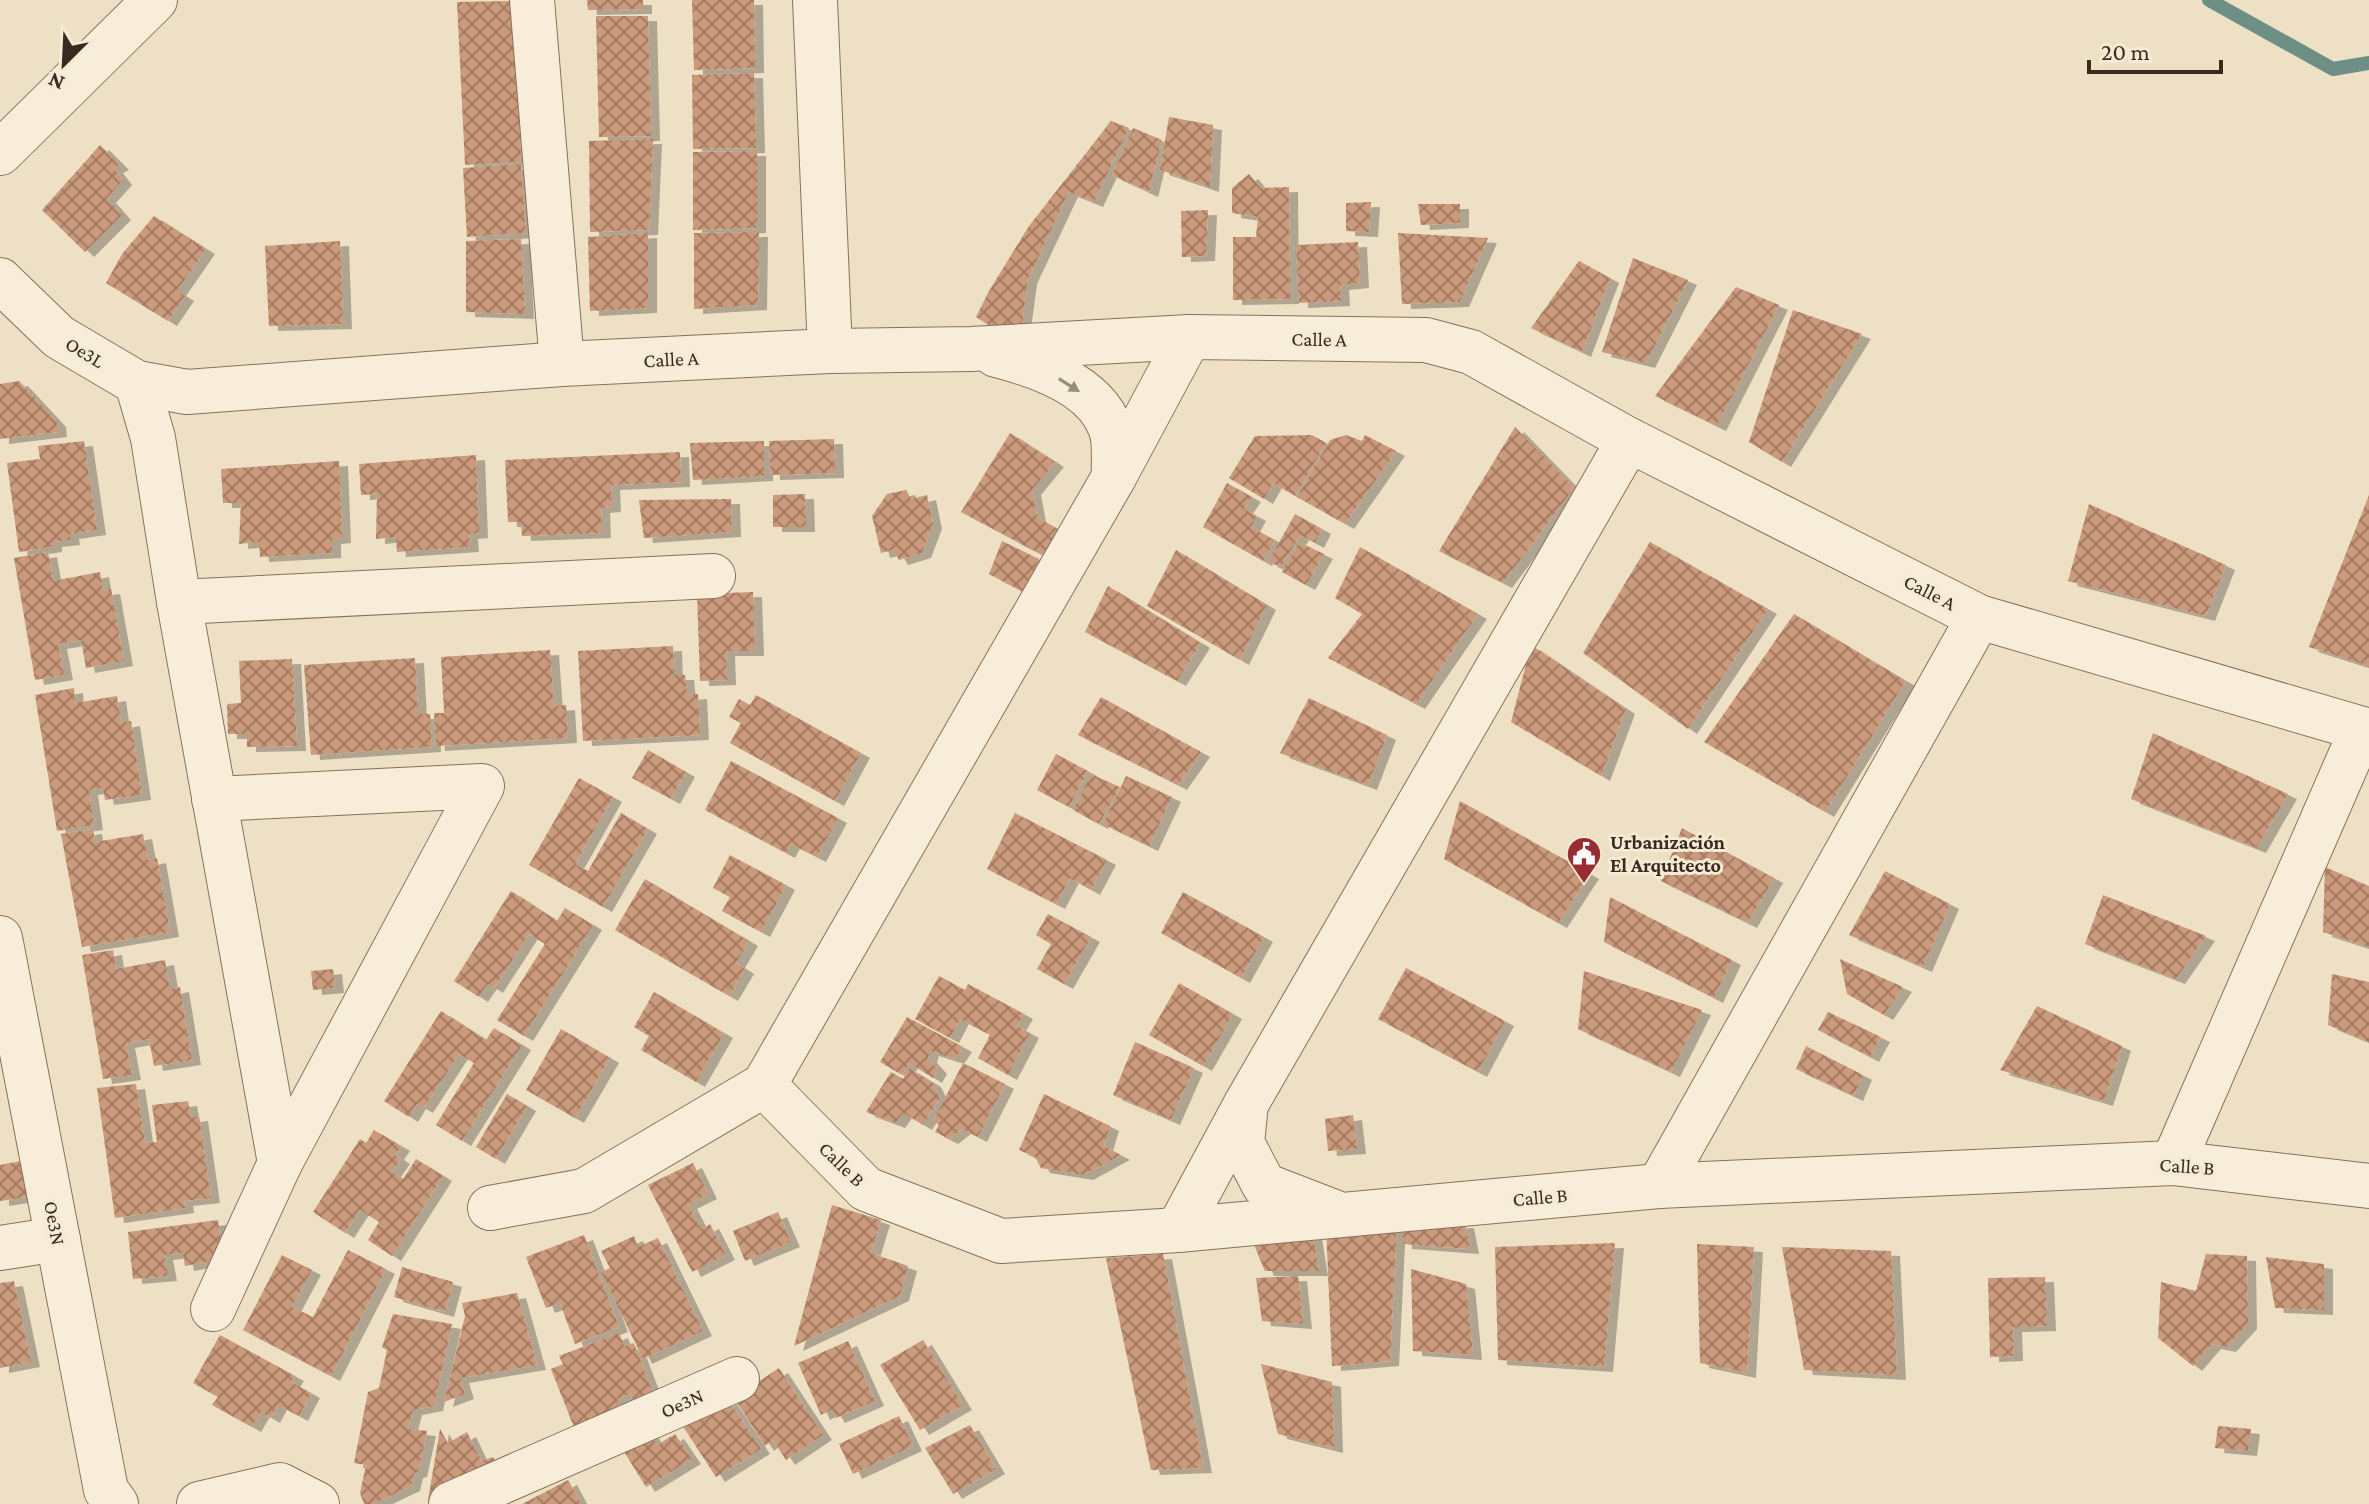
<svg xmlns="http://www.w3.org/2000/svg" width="2369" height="1504" viewBox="0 0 2369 1504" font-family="'Crimson Pro',serif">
	<defs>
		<pattern id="building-cross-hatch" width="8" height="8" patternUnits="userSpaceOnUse" patternTransform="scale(2)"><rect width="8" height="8" fill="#cb997b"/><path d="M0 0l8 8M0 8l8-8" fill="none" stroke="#a67d64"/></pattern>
		<filter id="shadow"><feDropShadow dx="9" dy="5" stdDeviation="0" flood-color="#0004"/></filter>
	</defs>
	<rect width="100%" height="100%" fill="#eee0c5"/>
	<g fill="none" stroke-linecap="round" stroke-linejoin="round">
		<!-- stream -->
		<polyline stroke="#6d8f85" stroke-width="14" points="2209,0 2333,69 2369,63"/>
	</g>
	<!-- building -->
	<g fill="url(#building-cross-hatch)" filter="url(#shadow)">
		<polygon points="587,0 643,0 643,9 588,10"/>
		<polygon points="692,0 754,0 755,68 694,70"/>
		<polygon points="516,1 521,162 465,165 457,2"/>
		<polygon points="596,16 648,16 651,136 599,137"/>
		<polygon points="754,73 756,148 693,149 692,75"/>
		<polygon points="1169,117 1213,125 1210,187 1160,170"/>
		<polygon points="1111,121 1129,128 1094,202 1069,192 1028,279 1022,324 990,326 976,317 989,291 1029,226"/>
		<polygon points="1133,128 1162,140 1149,192 1112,175"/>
		<polygon points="653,139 649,230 590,232 589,141"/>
		<polygon points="100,145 120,165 114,168 123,180 107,198 122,215 85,252 42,210"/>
		<polygon points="757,151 757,228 693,230 693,152"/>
		<polygon points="521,164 526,233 467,237 463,168"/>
		<polygon points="1249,174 1261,188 1289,187 1290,299 1233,300 1233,237 1256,237 1258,217 1232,213 1232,188"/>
		<polygon points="1371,202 1369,232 1346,231 1346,203"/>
		<polygon points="1418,204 1460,204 1460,223 1421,225"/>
		<polygon points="1208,210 1206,256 1182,257 1181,211"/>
		<polygon points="154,216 206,249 177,291 185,296 168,321 106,283 122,254"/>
		<polygon points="759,232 758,305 694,309 694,233"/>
		<polygon points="648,233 648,308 590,311 588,237"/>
		<polygon points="1398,233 1488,238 1460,302 1402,304"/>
		<polygon points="521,239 525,314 466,312 466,241"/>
		<polygon points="340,241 343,324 269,326 265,246"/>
		<polygon points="1358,242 1360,283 1340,285 1341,301 1299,303 1296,245"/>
		<polygon points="1633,258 1688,280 1646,363 1602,352"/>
		<polygon points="1579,261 1610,278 1582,352 1531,328"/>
		<polygon points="1736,287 1779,305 1717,426 1655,396"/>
		<polygon points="1793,310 1862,334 1782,462 1749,442"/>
		<polygon points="19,381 57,422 58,432 0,439 0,384"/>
		<polygon points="1515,427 1574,488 1503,583 1439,551"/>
		<polygon points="1010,433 1055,462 1032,490 1037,517 1061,531 1042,555 961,512"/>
		<polygon points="1312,435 1326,443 1295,496 1273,483 1264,499 1229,478 1255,436"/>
		<polygon points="1346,435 1362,441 1365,435 1396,451 1345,524 1297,497 1330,440"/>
		<polygon points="834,439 835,473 771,475 769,441"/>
		<polygon points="84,441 97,530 70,534 71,540 53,542 53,547 19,552 7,463 40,459 38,446"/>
		<polygon points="764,441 764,476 693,480 690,443"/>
		<polygon points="680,452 681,482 611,485 612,507 601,508 602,533 522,536 521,522 508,522 505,460"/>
		<polygon points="476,455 479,533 469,534 470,547 397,552 396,537 376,539 377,494 361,495 359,464"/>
		<polygon points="339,461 342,538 332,539 332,553 260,557 259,542 239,544 241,503 223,503 221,469"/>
		<polygon points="1227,483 1252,497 1244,509 1257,516 1251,527 1275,540 1263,561 1203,527"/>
		<polygon points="906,490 911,499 927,495 933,524 922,553 899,560 893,550 881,553 872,516 887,494"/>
		<polygon points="805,494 806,527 773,527 773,495"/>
		<polygon points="2369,495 2369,666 2309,647"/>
		<polygon points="731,499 732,532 644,538 639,500"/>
		<polygon points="2089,504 2226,565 2206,616 2068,581"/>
		<polygon points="1295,514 1322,529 1315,543 1300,535 1281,567 1268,562"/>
		<polygon points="1002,541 1039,559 1023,592 989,574"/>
		<polygon points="1299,542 1324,554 1306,585 1282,572"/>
		<polygon points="1650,542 1768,609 1688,729 1583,653"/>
		<polygon points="1360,547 1478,614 1416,704 1328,658 1362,614 1335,598"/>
		<polygon points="1176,550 1267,605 1240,660 1147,606"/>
		<polygon points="48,552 53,581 100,572 103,590 111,589 124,661 86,668 81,640 58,644 64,675 35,680 14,558"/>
		<polygon points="1108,586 1201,643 1177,681 1085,632"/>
		<polygon points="753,592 755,651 726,651 727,680 700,681 697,594"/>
		<polygon points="1794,614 1906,681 1825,812 1704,742"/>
		<polygon points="1531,645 1626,709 1601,776 1511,722"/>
		<polygon points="673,646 674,675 685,675 687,695 698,694 700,735 583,741 578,651"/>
		<polygon points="550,650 554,706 566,705 568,738 436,746 434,713 444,713 441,657"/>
		<polygon points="415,658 418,714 430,714 432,747 311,755 304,665"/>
		<polygon points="292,659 297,746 247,747 247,734 228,734 227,704 241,703 239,661"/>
		<polygon points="74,688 75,703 117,696 121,723 131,721 142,795 105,800 103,788 89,790 94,825 57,831 35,695"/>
		<polygon points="756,695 861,753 835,801 730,743 741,723 729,717 739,699 750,705"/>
		<polygon points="1101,697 1201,752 1178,785 1078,735"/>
		<polygon points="1309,698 1387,735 1368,785 1280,753"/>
		<polygon points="2153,733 2288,794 2257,848 2131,799"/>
		<polygon points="648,750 686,772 671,799 632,778"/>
		<polygon points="1056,754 1088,771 1069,807 1037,790"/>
		<polygon points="731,761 838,818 817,857 791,844 786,853 705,810"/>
		<polygon points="1091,774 1120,787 1099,824 1073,810"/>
		<polygon points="1126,776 1172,797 1149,846 1103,824"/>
		<polygon points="579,778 613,797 575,864 588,871 621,813 648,829 603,907 529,865"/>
		<polygon points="1460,801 1590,874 1558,923 1444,859"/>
		<polygon points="1015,813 1107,860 1091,890 1070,878 1056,904 987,869"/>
		<polygon points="1682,828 1774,878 1748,923 1661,881"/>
		<polygon points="93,829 95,842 143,834 148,860 157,858 170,932 82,947 61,834"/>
		<polygon points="730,855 786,885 761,932 722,911 730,897 713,888"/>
		<polygon points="2325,867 2369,886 2369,947 2323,932"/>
		<polygon points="1885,871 1950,904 1923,967 1849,935"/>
		<polygon points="645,879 749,941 736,963 745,969 729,996 615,930"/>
		<polygon points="511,891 557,921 565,908 593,925 524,1036 497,1020 545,944 529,934 494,988 488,984 479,997 454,981"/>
		<polygon points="1183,892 1264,937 1241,978 1161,933"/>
		<polygon points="2103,895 2206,936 2176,979 2085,944"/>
		<polygon points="1610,897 1732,960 1714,998 1604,942"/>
		<polygon points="1048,914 1091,937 1064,984 1037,969 1051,944 1036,935"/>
		<polygon points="113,950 116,969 165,960 170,989 180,987 192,1060 154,1066 149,1039 126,1043 132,1075 103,1079 82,955"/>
		<polygon points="1840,959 1903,987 1884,1015 1847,994"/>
		<polygon points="1406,968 1505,1021 1478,1072 1378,1019"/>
		<polygon points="333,969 335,988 313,990 311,971"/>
		<polygon points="1584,971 1702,1010 1671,1072 1578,1029"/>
		<polygon points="2332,974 2369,982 2369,1042 2328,1025"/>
		<polygon points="939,976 965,990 968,984 1024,1014 1017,1026 1030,1033 1008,1075 978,1058 990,1035 960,1019 950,1038 915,1019"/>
		<polygon points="1179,983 1233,1014 1203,1066 1149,1035"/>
		<polygon points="654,992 724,1033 696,1082 641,1050 649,1036 634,1027"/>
		<polygon points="2037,1006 2122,1046 2104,1101 2000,1070"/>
		<polygon points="441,1011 486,1040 494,1028 522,1045 462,1141 436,1125 474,1063 459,1054 424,1108 417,1104 409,1117 384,1101"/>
		<polygon points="1828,1012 1881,1037 1870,1057 1818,1030"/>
		<polygon points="907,1017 963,1047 955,1059 930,1051 928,1058 938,1069 933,1078 909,1063 902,1075 880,1062"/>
		<polygon points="561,1029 610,1058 575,1118 526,1090"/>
		<polygon points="1135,1042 1194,1068 1171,1120 1113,1095"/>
		<polygon points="1806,1046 1863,1075 1854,1096 1796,1069"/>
		<polygon points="963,1063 1005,1084 978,1137 962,1129 949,1139 935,1132 939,1125 933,1121"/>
		<polygon points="909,1068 932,1082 940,1098 923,1125 903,1113 896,1123 866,1112 891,1072 903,1079"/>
		<polygon points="136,1084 145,1143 157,1142 152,1105 188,1101 191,1117 199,1116 211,1198 184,1201 185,1208 115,1218 97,1088"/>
		<polygon points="507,1094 527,1106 496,1159 476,1147"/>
		<polygon points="1044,1094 1110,1126 1104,1146 1121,1155 1084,1175 1041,1168 1035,1157 1019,1150"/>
		<polygon points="1353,1115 1357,1149 1328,1151 1325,1119"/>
		<polygon points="374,1130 401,1146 395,1155 401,1159 392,1172 403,1179 416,1159 443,1176 392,1256 368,1240 379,1222 360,1210 345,1233 313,1212 360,1139 366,1143"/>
		<polygon points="26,1160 33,1196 0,1201 0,1165"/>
		<polygon points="693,1163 708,1194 688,1204 701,1229 710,1224 726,1255 692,1272 648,1185"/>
		<polygon points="832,1205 881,1220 871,1253 908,1266 900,1296 794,1346"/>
		<polygon points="778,1212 791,1242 745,1261 733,1231"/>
		<polygon points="218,1220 223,1259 185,1266 183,1253 164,1255 168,1276 133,1279 128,1232"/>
		<polygon points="1397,1220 1390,1361 1332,1366 1326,1226"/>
		<polygon points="1465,1223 1470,1249 1403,1244 1403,1226"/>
		<polygon points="1312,1227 1319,1271 1265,1271 1252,1240"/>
		<polygon points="584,1235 619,1327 575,1344 560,1303 546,1308 526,1257"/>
		<polygon points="634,1236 638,1247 658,1238 703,1331 643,1359 601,1272 610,1268 601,1251"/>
		<polygon points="1615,1243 1604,1367 1498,1360 1495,1247"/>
		<polygon points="1697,1244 1754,1247 1747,1373 1700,1363"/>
		<polygon points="1782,1247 1891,1251 1897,1375 1804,1370"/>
		<polygon points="348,1250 386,1269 331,1376 243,1330 282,1255 312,1270 292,1307 313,1317"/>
		<polygon points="1163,1254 1203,1468 1151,1470 1106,1258"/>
		<polygon points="2206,1254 2247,1256 2248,1324 2227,1347 2212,1344 2193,1366 2158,1338 2161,1282 2196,1291"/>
		<polygon points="2266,1257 2324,1264 2324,1310 2275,1308"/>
		<polygon points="402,1267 453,1282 445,1312 394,1297"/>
		<polygon points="1411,1269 1466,1284 1473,1355 1413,1351"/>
		<polygon points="1298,1276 1303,1324 1262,1321 1256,1278"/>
		<polygon points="2045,1277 2047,1326 2013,1327 2014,1356 1990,1357 1988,1278"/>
		<polygon points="14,1281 31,1362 0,1368 0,1283"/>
		<polygon points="517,1293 537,1365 460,1378 465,1394 444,1402 465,1316 462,1303"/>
		<polygon points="393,1314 452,1324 434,1406 413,1410 408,1429 427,1431 418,1472 414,1473 411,1486 373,1504 364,1504 360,1493 366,1465 354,1463 368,1392 379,1388 387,1350 382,1347"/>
		<polygon points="619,1333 624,1346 634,1343 655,1398 636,1406 630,1394 617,1399 623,1417 579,1440 551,1369 563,1364 559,1356"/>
		<polygon points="220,1335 295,1376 291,1382 311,1393 299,1416 278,1405 271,1418 261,1412 252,1427 212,1405 218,1397 193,1383"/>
		<polygon points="923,1340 963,1405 920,1430 880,1365"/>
		<polygon points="848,1341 875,1401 836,1418 831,1410 821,1415 798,1363"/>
		<polygon points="1261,1364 1332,1382 1334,1448 1278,1434"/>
		<polygon points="779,1368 823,1435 786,1460 773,1440 765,1446 734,1398"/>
		<polygon points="728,1399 761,1449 716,1477 684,1428"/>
		<polygon points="899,1416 913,1446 853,1474 839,1444"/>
		<polygon points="645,1425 657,1445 675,1434 692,1459 646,1487 618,1442"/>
		<polygon points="970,1425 996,1469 953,1494 925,1448"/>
		<polygon points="2218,1426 2251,1429 2248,1451 2215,1448"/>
		<polygon points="440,1429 448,1443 467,1432 481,1461 493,1457 499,1467 428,1500"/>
		<polygon points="568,1480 581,1504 522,1504"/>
	</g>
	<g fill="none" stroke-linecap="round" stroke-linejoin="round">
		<defs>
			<g id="minor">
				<polyline points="532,0 562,364"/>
				<polyline points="815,0 830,351"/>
				<polyline points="0,153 155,0"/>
				<polyline points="0,280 59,337 137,383 187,392 562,364 830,351 971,349 1189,337 1426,340 1471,352 1629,440 1979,617 2369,731"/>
				<path d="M996,355C1036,365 1094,384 1110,427C1116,440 1113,462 1114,477"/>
				<polyline points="137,383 153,438 179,602 280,1163"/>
				<polyline points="179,602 713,576"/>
				<polyline points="0,938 106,1490 116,1504"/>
				<polyline points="764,1085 866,1189 1001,1241 1178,1230 1659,1186 2173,1163 2369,1186"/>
				<polyline points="1246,1104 1242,1143 1264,1185 1334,1212"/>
				<polyline points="2173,1163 2362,729"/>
				<polyline points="1659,1186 1979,617"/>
				<polyline points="490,1208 584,1191 764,1085 1114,477 1189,337"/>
				<polyline points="1178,1230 1246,1104 1629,440"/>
				<polyline points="0,1248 58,1239"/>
				<polyline points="213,1309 280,1163 482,786 214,799"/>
				<polyline points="199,1504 280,1485 317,1504"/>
				<polyline points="451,1504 737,1379"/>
			</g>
		</defs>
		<!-- minor casing -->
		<use href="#minor" stroke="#88715b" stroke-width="46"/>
		<!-- minor -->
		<use href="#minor" stroke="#f8edd8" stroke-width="44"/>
	</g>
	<!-- one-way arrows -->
	<defs><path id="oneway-solid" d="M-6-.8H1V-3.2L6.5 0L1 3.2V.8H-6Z" transform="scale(2)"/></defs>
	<use fill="#988c7c" href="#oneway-solid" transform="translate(1069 385) rotate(32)"/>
	<!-- icons -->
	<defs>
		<symbol id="civic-pin" viewBox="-11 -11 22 30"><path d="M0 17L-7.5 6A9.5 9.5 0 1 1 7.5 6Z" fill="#972c31" stroke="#f5ead4"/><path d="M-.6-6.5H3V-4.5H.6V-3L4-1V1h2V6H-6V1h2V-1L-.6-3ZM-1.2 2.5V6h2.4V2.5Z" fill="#fff"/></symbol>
	</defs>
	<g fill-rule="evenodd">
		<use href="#civic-pin" x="1564" y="834" width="40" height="54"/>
	</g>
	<g text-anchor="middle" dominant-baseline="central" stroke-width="6" stroke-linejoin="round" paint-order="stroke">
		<!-- street labels -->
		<g font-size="20" fill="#392a1f" stroke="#f5ead4">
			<text transform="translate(1319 339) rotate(1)">Calle A</text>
			<text transform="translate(85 352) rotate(31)">Oe3L</text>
			<text transform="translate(671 359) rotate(-3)">Calle A</text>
			<text transform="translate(1930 592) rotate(27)">Calle A</text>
			<text transform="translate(842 1164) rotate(44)">Calle B</text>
			<text transform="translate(2187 1166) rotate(4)">Calle B</text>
			<text transform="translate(1540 1197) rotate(-5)">Calle B</text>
			<text transform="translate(55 1223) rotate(79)">Oe3N</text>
			<text transform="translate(682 1403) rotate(-24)">Oe3N</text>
		</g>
		<!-- poi labels -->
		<g font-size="20" font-weight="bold" fill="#392a1f" stroke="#f5ead4" text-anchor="start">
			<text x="1610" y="842">Urbanización<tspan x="1610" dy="23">El Arquitecto</tspan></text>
		</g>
	</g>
	<!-- north arrow -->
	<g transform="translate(64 64) rotate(204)" stroke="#f5ead4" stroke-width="6" paint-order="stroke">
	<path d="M0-6L14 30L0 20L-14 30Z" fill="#392a1f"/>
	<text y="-12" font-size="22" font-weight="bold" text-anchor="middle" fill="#392a1f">N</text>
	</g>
	<!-- scale -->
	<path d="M2089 60v12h132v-12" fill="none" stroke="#392a1f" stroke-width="4"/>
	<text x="2101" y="60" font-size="24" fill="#392a1f" stroke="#f5ead4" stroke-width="6" paint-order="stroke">20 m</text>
</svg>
